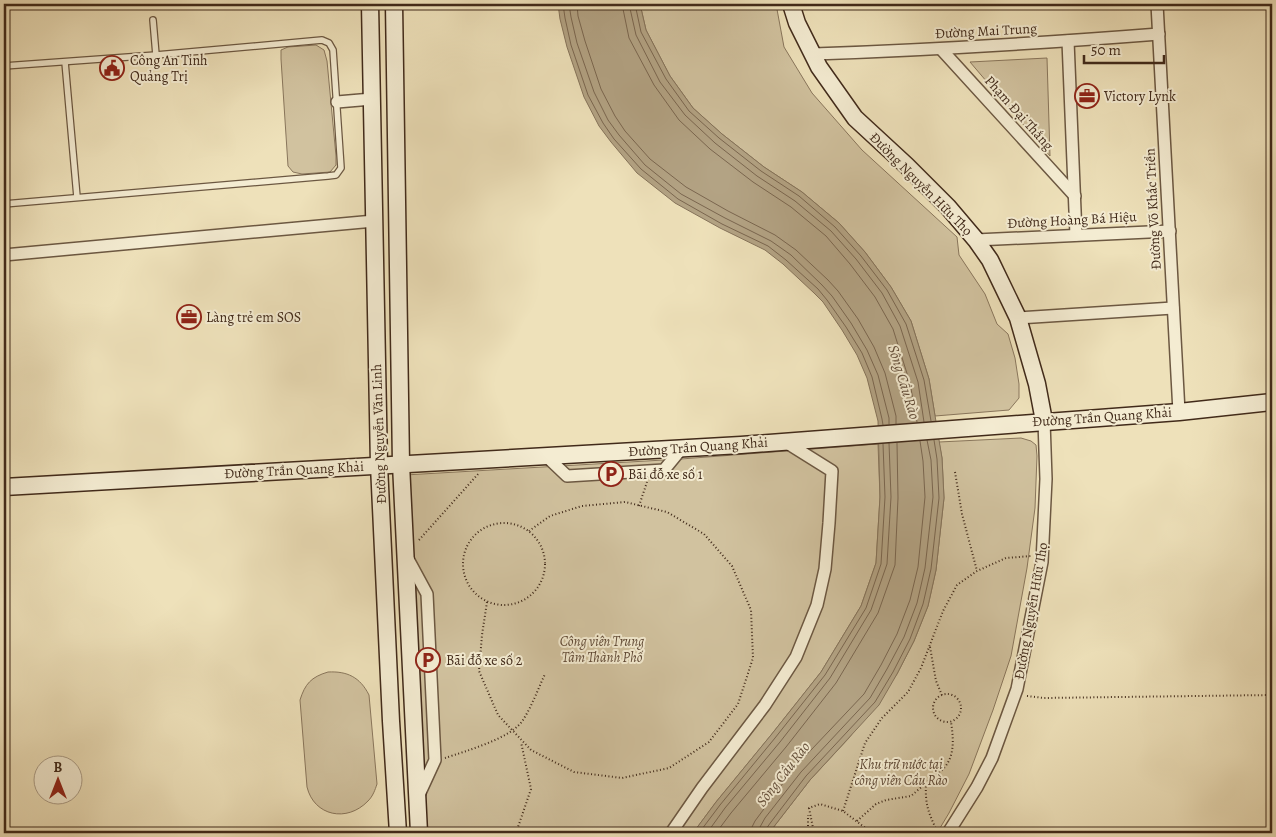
<svg xmlns="http://www.w3.org/2000/svg" width="1276" height="837" viewBox="0 0 1276 837" font-family="Alegreya,serif">
	<rect width="100%" height="100%" fill="#eee1ba"/>
	<filter id="stains"><feTurbulence type="fractalNoise" baseFrequency=".004" numOctaves="4"/><feColorMatrix values="0 0 0 0 .2 0 0 0 0 .09 0 0 0 0 .02 0 0 0 .5 -.17"/></filter>
	<radialGradient id="worn" r=".72"><stop offset=".6" stop-color="#630" stop-opacity="0"/><stop offset="1" stop-color="#630" stop-opacity=".3"/></radialGradient>
	<!-- green -->
	<g fill="#d1c29f" stroke="#89765c">
		<polygon points="640,4 776,4 784,47 812,93 862,150 957,237 959,255 985,294 997,324 1008,334 1015,358 1019,384 1019,398 1009,410 935,416 929,379 911,321 891,287 865,252 839,223 802,192 764,167 722,134 693,108 670,76 646,30"/>
		<polygon points="316,45 324,50 327,61 336,156 336,165 330,172 302,174 293,172 288,166 281,59 281,50 288,47"/>
		<polygon points="1047,58 1050,156 970,62"/>
		<polygon points="1021,438 1031,441 1036,445 1037,456 1035,508 1027,568 1011,656 993,710 969,774 949,813 937,833 769,833 810,780 849,738 897,674 914,641 928,606 936,570 944,498 942,458 939,442"/>
		<polygon points="878,444 880,497 876,563 861,606 821,672 771,735 716,802 693,833 420,833 405,475 681,459"/>
		<path d="M328,672C347,671 360,677 369,695L377,784C375,790 373,796 368,801C347,823 314,816 307,787L300,700C305,684 311,677 328,672Z"/>
	</g>
	<!-- water -->
	<polygon fill="#b3a384" stroke="#85735a" points="558,4 640,4 646,30 670,76 693,108 722,134 764,167 802,192 839,223 865,252 891,287 911,321 929,379 942,458 944,498 936,570 928,606 914,641 897,674 879,705 810,780 769,833 693,833 716,802 771,735 821,672 861,606 876,563 880,497 878,421 867,378 857,355 842,330 823,302 814,293 783,264 765,250 720,228 675,203 637,173 611,142 599,126 584,97 567,47 560,19"/>
	<g fill="none" stroke-linecap="round" stroke-linejoin="round">
		<!-- shore -->
		<g stroke="#7a664f" stroke-width="1">
			<polyline points="563,4 565,18 571,45 588,95 603,123 614,139 641,169 678,199 722,224 768,246 786,260 818,289 827,300 846,327 862,353 872,377 882,419 883,425"/>
			<polyline points="569,4 571,17 577,43 594,92 608,120 619,135 645,165 681,194 725,218 771,241 791,255 822,285 832,296 851,323 867,350 878,375 889,418 889,424"/>
			<polyline points="577,4 578,16 585,41 601,89 615,116 625,131 650,159 686,187 728,211 775,235 796,250 828,280 838,291 858,319 874,347 885,373 896,416 896,424"/>
			<polyline points="622,4 629,38 654,85 679,120 710,149 753,182 791,207 826,236 850,264 875,297 893,329 910,383 917,422"/>
			<polyline points="629,4 636,35 660,82 685,115 715,143 757,176 795,201 831,231 856,259 882,293 900,326 918,382 924,422"/>
			<polyline points="635,4 641,32 666,79 689,111 719,138 761,171 799,196 835,227 861,256 887,290 906,324 924,380 931,421"/>
			<polyline points="699,833 720,805 775,738 825,675 866,608 881,564 885,497 883,444"/>
			<polyline points="707,833 725,808 780,742 830,678 871,610 887,564 891,497 889,443"/>
			<polyline points="716,833 731,813 786,747 836,683 878,613 895,565 898,498 897,443"/>
			<polyline points="751,833 752,827 755,821 795,767 864,694 881,665 897,634 910,600 918,567 925,497 923,461 920,441"/>
			<polyline points="759,833 760,827 765,818 801,772 870,698 887,669 904,637 917,603 925,568 933,497 931,460 927,440"/>
			<polyline points="765,833 766,829 771,822 806,776 875,702 893,672 910,639 923,604 931,569 939,498 937,459 934,440"/>
		</g>
		<defs>
			<g id="lane">
				<polyline points="153,20 156,55"/>
				<polyline points="65,62 77,197"/>
				<polyline points="4,66 156,55 322,40 329,43 333,50 341,168 336,175 328,176 4,204"/>
			</g>
			<g id="street">
				<polyline points="1157,4 1179,412"/>
				<polyline points="1068,41 1076,235"/>
				<polyline points="941,49 1075,196"/>
				<path d="M814,54C929,50 1044,43 1159,34"/>
				<polyline points="337,102 372,99"/>
				<polyline points="976,240 1170,231"/>
				<polyline points="4,255 374,221"/>
				<polyline points="1018,318 1173,308"/>
				<polyline points="546,456 567,476 664,470 682,448"/>
				<polyline points="407,557 427,594 435,760 418,797"/>
				<polyline points="671,833 702,788 765,705 796,657 817,605 825,569 829,523 832,471 784,441"/>
				<polyline points="948,833 977,787 992,758 1017,689 1042,562 1046,479 1044,421"/>
			</g>
			<g id="secondary">
				<polyline points="370,4 379,465 391,721 398,833"/>
				<polyline points="394,4 401,464 419,833"/>
				<polyline points="791,4 797,23 819,67 855,118 907,166 948,207 976,240 990,260 1018,318 1037,384 1044,421"/>
				<polyline points="4,487 741,445 1179,412 1272,402"/>
			</g>
		</defs>
		<!-- lane casing -->
		<use href="#lane" stroke="#6c5842" stroke-width="8"/>
		<!-- street casing -->
		<use href="#street" stroke="#6c5842" stroke-width="14"/>
		<!-- secondary casing -->
		<use href="#secondary" stroke="#412a1a" stroke-width="19"/>
		<!-- path -->
		<g stroke="#412a1a" stroke-width="2" stroke-dasharray="1 2.5" stroke-linecap="butt">
			<polyline points="955,472 962,514 977,571"/>
			<polyline points="639,506 647,482"/>
			<circle cx="504" cy="564" r="41"/>
			<polyline points="419,540 479,473"/>
			<polyline points="487,602 482,635 479,671 498,715 531,750 574,772 622,778 669,768 709,742 738,704 753,658 751,610 732,566 704,534 667,512 625,502 582,506 550,516 529,531"/>
			<polyline points="930,647 936,681 942,695"/>
			<circle cx="947" cy="708" r="14"/>
			<polyline points="1027,696 1044,698 1272,695"/>
			<path d="M445,758C466,751 512,738 523,720C532,706 538,689 545,674"/>
			<polyline points="843,811 865,743 882,718 908,692 921,668 943,611 957,585 977,571 1006,558 1031,556"/>
			<polyline points="857,821 876,804 886,800 911,796 925,784"/>
			<path d="M937,831C928,812 925,804 926,783C933,777 942,772 947,764C955,752 953,735 951,722"/>
			<polyline points="516,833 531,789 521,742"/>
			<polyline points="808,833 808,815"/>
			<polyline points="814,833 809,808 820,804 843,811 872,833"/>
		</g>
		<!-- lane -->
		<use href="#lane" stroke="#f4ecd2" stroke-width="5.5"/>
		<!-- street -->
		<use href="#street" stroke="#f4ecd2" stroke-width="11"/>
		<!-- secondary -->
		<use href="#secondary" stroke="#f4ecd2" stroke-width="16"/>
	</g>
	<!-- icons -->
	<defs>
		<symbol id="civic-ring" viewBox="-11 -11 22 22"><circle r="9.5" fill="#f4ecd2" stroke="#8f2418" stroke-width="1.5"/><path d="M-.6-6.5H3V-4.5H.6V-3L4-1V1h2V6H-6V1h2V-1L-.6-3ZM-1.2 2.5V6h2.4V2.5Z" fill="#8f2418"/></symbol>
		<symbol id="office-ring" viewBox="-11 -11 22 22"><circle r="9.5" fill="#f4ecd2" stroke="#8f2418" stroke-width="1.5"/><path d="M-6-3h4V-5.5h4V-3h4V5H-6ZM-1-4.5V-3h2v-1.5ZM-6 0V1H6V0Z" fill="#8f2418"/></symbol>
		<symbol id="parking-ring" viewBox="-11 -11 22 22"><circle r="9.5" fill="#f4ecd2" stroke="#8f2418" stroke-width="1.5"/><path d="M-3.5-5.5H1a3.5 3.5 0 0 1 0 7H-1V5.5H-3.5ZM-1-3.4V-.6H.8a1.4 1.4 0 0 0 0-2.8Z" fill="#8f2418"/></symbol>
	</defs>
	<g fill-rule="evenodd">
		<use href="#civic-ring" x="98" y="54" width="28" height="28"/>
		<use href="#office-ring" x="1073" y="82" width="28" height="28"/>
		<use href="#office-ring" x="175" y="303" width="28" height="28"/>
		<use href="#parking-ring" x="597" y="460" width="28" height="28"/>
		<use href="#parking-ring" x="414" y="646" width="28" height="28"/>
	</g>
	<g text-anchor="middle" dominant-baseline="central" stroke-width="4" stroke-linejoin="round" paint-order="stroke">
		<!-- street labels -->
		<g font-size="14" fill="#412a1a" stroke="#f4ecd2">
			<text transform="translate(986 31) rotate(-3)">Đường Mai Trung</text>
			<text transform="translate(1019 113) rotate(48)">Phạm Đại Thắng</text>
			<text transform="translate(921 184) rotate(45)">Đường Nguyễn Hữu Thọ</text>
			<text transform="translate(1153 209) rotate(-93)">Đường Võ Khắc Triển</text>
			<text transform="translate(1072 220) rotate(-3)">Đường Hoàng Bá Hiệu</text>
			<text transform="translate(1102 417) rotate(-4)">Đường Trần Quang Khải</text>
			<text transform="translate(379 434) rotate(-92)">Đường Nguyễn Văn Linh</text>
			<text transform="translate(698 447) rotate(-4)">Đường Trần Quang Khải</text>
			<text transform="translate(294 470) rotate(-3)">Đường Trần Quang Khải</text>
			<text transform="translate(1031 611) rotate(-80)">Đường Nguyễn Hữu Thọ</text>
		</g>
		<!-- poi labels -->
		<g font-size="14" fill="#412a1a" stroke="#f4ecd2" text-anchor="start">
			<text x="130" y="60">Công An Tỉnh<tspan x="130" dy="16">Quảng Trị</tspan></text>
			<text x="1104" y="96">Victory Lynk</text>
			<text x="206" y="317">Làng trẻ em SOS</text>
			<text x="628" y="474">Bãi đỗ xe số 1</text>
			<text x="446" y="660">Bãi đỗ xe số 2</text>
		</g>
		<!-- park labels -->
		<g font-size="14" font-style="italic" fill="#5e4835" stroke="#f4ecd2">
			<text x="602" y="641">Công viên Trung<tspan x="602" dy="16">Tâm Thành Phố</tspan></text>
			<text x="901" y="764">Khu trữ nước tại<tspan x="901" dy="16">công viên Cầu Rào</tspan></text>
		</g>
		<!-- water labels -->
		<g font-size="15" font-style="italic" fill="#634e3a" stroke="#f4ecd2">
			<text transform="translate(904 382) rotate(73)">Sông Cầu Rào</text>
			<text transform="translate(783 774) rotate(-52)">Sông Cầu Rào</text>
		</g>
	</g>
	<!-- margin -->
	<rect width="1276" height="837" fill="none" stroke="#eee1ba" stroke-width="20"/>
	<rect x="5" y="5" width="1266" height="827" fill="none" stroke="#412a1a" stroke-width="2.5"/>
	<rect x="10" y="10" width="1256" height="817" fill="none" stroke="#412a1a"/>
	<!-- north arrow -->
	<g transform="translate(58 780)"><circle r="24" fill="#f4ecd2" stroke="#ac9e88"/>
	<path d="M0-4L9 19L0 12L-9 19Z" fill="#8f2418"/>
	<text y="-8" font-size="14" font-weight="bold" text-anchor="middle" fill="#412a1a">B</text>
	</g>
	<!-- scale -->
	<path d="M1084 55v8h80v-8" fill="none" stroke="#412a1a" stroke-width="2.5"/>
	<text x="1091" y="55" font-size="15" fill="#412a1a" stroke="#f4ecd2" stroke-width="4" paint-order="stroke">50 m</text>
	<rect width="100%" height="100%" filter="url(#stains)"/>
	<rect width="100%" height="100%" fill="url(#worn)"/>
</svg>
